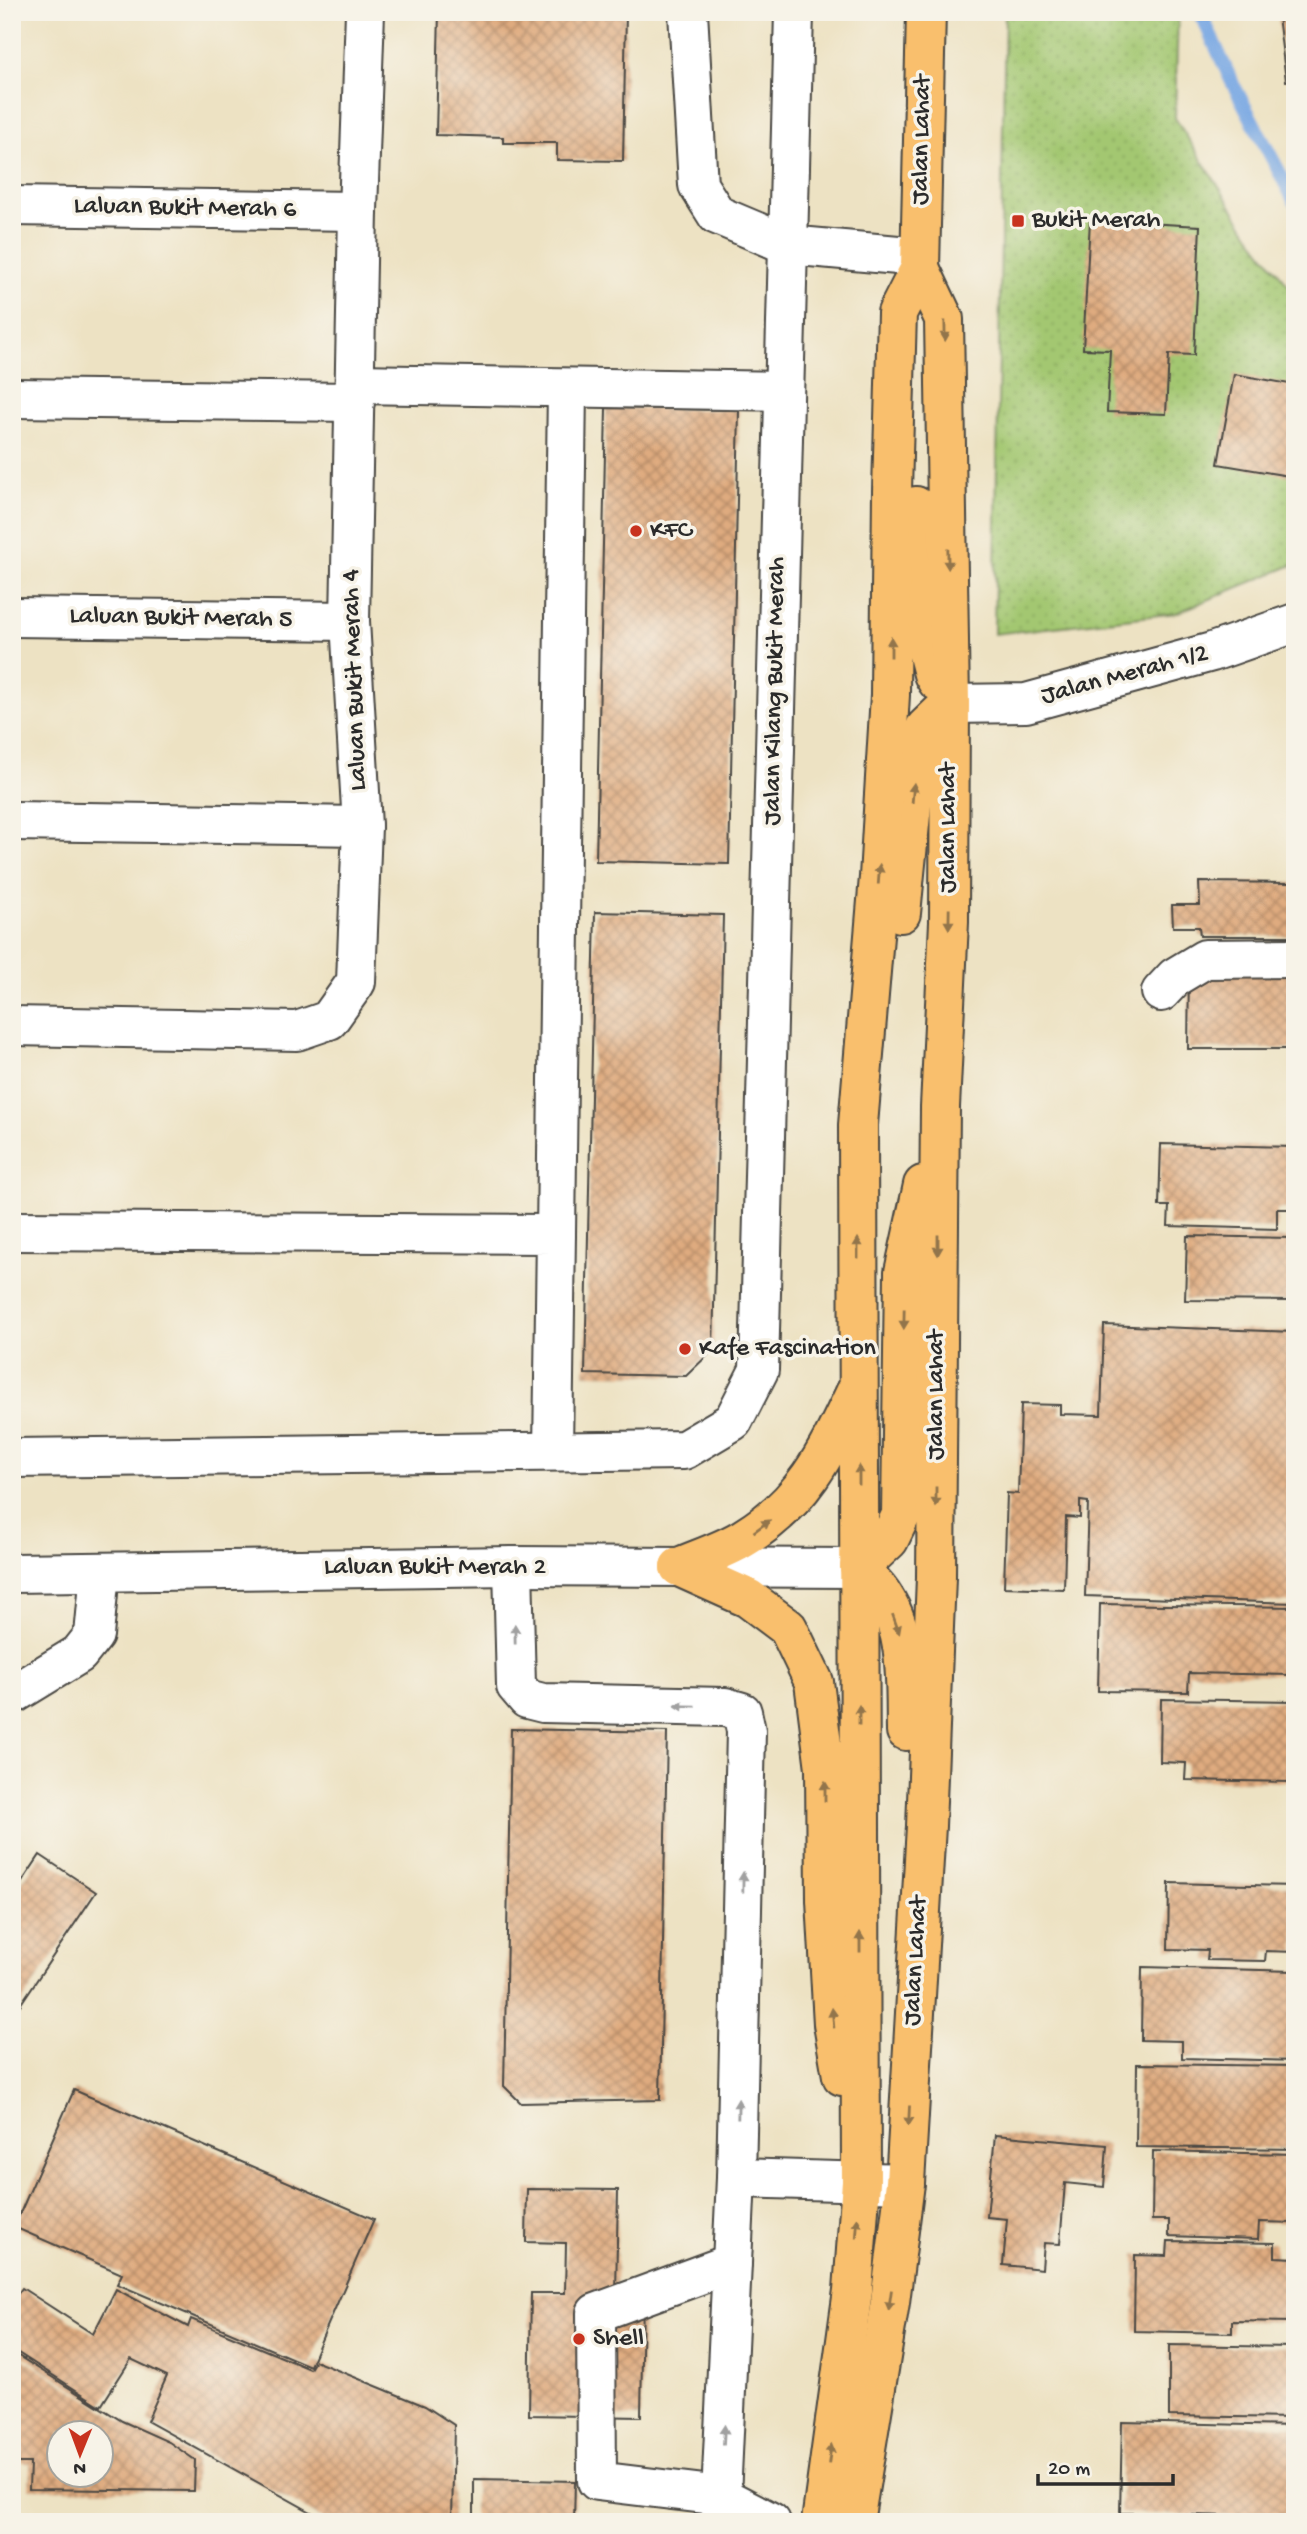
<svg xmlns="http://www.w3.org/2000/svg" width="1307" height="2534" viewBox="0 0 1307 2534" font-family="'Gochi Hand',sans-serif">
	<defs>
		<pattern id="grass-dots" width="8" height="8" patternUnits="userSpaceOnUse" patternTransform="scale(1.75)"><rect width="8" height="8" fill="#a3c771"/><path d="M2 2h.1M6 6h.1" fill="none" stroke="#8cab62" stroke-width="1.8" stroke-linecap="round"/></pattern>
		<pattern id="building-cross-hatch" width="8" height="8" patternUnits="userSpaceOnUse" patternTransform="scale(1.75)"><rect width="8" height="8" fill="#dfab7f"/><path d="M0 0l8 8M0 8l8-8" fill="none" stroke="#b58b68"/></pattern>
	</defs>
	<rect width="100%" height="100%" fill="#f7f3e8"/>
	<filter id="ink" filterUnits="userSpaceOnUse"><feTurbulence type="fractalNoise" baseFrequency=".0143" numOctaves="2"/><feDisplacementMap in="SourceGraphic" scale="14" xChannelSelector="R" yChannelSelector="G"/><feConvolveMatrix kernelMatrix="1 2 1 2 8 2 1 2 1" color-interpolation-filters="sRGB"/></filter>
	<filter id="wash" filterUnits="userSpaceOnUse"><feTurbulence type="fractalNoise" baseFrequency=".00686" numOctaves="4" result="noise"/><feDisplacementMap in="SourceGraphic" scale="28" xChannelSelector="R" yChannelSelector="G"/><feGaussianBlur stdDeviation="1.57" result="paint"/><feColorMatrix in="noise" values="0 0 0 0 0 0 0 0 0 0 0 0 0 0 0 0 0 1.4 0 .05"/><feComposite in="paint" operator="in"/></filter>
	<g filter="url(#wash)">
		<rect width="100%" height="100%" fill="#ede2c3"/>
		<!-- grass -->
		<polygon fill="url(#grass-dots)" stroke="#67794e" stroke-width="2" points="1005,12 1178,12 1175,118 1249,234 1295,294 1295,564 1176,613 994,634"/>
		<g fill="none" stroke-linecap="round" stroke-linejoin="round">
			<!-- stream -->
			<polyline stroke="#79a8e3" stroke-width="14" points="1200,12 1231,80 1295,202"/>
		</g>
		<g id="blocks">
			<!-- building -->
			<g fill="url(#building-cross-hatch)" fill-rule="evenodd">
				<polygon points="439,12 626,12 623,161 557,160 557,143 503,143 503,137 436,135"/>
				<polygon points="1295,14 1295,80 1286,81 1278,16"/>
				<polygon points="1090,220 1200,226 1194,355 1169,354 1166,414 1107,412 1110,350 1083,349"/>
				<polygon points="1234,374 1295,385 1295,477 1218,464"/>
				<polygon points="606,408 739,410 729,864 596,861"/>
				<polygon points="1199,882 1295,883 1295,936 1200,936 1199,927 1173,927 1172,905 1200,905"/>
				<polygon points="595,912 723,915 713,1350 686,1376 585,1374"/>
				<polygon points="1189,971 1295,972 1295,1049 1188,1049"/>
				<polygon points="1161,1144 1295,1147 1295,1209 1277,1209 1277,1229 1168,1226 1169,1206 1159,1206"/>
				<polygon points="1187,1236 1295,1238 1295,1301 1185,1300"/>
				<polygon points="1104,1325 1295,1332 1295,1603 1085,1596 1088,1502 1080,1501 1080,1518 1066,1517 1064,1589 1004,1587 1007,1493 1018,1494 1021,1404 1060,1405 1060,1414 1101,1415"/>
				<polygon points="1100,1604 1295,1607 1295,1675 1189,1673 1188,1692 1098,1691"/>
				<polygon points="1161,1699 1295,1701 1295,1782 1185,1780 1186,1763 1160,1762"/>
				<polygon points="511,1729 667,1732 660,2100 521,2103 504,2086"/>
				<polygon points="40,1855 96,1892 12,2017 12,1897"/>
				<polygon points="1169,1883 1295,1886 1295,1952 1266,1951 1265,1961 1207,1960 1208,1950 1168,1949"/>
				<polygon points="1142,1967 1295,1971 1295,2061 1182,2058 1182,2041 1141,2040"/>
				<polygon points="1137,2064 1295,2066 1295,2149 1136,2147"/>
				<polygon points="74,2090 374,2219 310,2366 117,2284 122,2274 14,2227"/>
				<polygon points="995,2135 1107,2145 1104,2187 1065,2183 1060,2244 1044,2243 1042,2269 1003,2265 1007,2219 987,2217"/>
				<polygon points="1153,2151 1295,2154 1295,2223 1259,2222 1258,2239 1169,2236 1169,2220 1152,2220"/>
				<polygon points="527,2189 618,2190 616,2294 643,2295 641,2417 529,2415 531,2293 565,2293 566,2243 526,2242"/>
				<polygon points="1168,2241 1275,2243 1275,2257 1295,2258 1295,2322 1232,2321 1232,2333 1134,2331 1135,2255 1167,2256"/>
				<polygon points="22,2288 93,2334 116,2289 188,2327 191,2319 310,2369 315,2361 425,2406 454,2425 452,2522 329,2522 147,2421 167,2376 131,2359 101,2406 12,2349 12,2302"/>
				<polygon points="1169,2345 1295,2347 1295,2418 1169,2416"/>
				<path d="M12,2352L122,2421L169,2442L195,2460L194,2491L29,2489L30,2463H12ZM60,2432H102V2474H60Z"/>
				<polygon points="1122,2422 1295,2426 1295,2518 1120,2513"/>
				<polygon points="474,2479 575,2481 574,2522 474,2522"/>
			</g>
		</g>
	</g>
	<g filter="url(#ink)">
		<use href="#blocks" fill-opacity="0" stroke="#484642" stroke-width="2"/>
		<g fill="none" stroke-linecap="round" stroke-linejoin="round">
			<defs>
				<g id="minor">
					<polyline points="688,12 698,185 717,215 788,245 920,257"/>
					<polyline points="12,206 358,211"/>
					<polyline points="355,384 784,391"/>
					<polyline points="12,398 355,402"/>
					<polyline points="12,617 350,621"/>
					<polyline points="950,704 1026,703 1212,652 1295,623"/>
					<polyline points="12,821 362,826"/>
					<polyline points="1161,992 1175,977 1205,959 1295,958"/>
					<polyline points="12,1026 297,1031 329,1020 356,982 362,826 350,621 358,211 365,12"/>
					<polyline points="12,1231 556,1234 553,1451"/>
					<polyline points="556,1234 567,388"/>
					<polyline points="12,1458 684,1450 733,1421 759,1370 794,12"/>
					<polyline points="513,1566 516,1686 527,1699 543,1703 725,1707 742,1712 746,1731 736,2178 721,2496 771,2522"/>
					<polyline points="12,1573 513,1566 859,1568"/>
					<polyline points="12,1695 79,1654 94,1635 100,1572"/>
					<polyline points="736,2178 905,2183"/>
					<polyline points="721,2496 597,2481 596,2313 732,2263"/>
				</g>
				<g id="major">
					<polyline points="916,506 920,624 933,674 937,681"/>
					<polyline points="901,913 917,755 925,728 950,704"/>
					<polyline points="679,1567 748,1598 788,1628 814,1682 825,1768 826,1900 833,2024 842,2076"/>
					<path d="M679,1567C700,1558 725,1550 744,1538C804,1502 826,1454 855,1393"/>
					<path d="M859,1568C867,1577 878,1586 884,1597C909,1635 905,1686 906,1731"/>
					<polyline points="859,1568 889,1540 901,1515 904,1272 923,1185"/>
					<polyline points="821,2522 853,2290 861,2182 858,1125 879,877 890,695 892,491 897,313 920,268 926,12"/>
					<polyline points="854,2522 890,2302 905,2183 926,1826 936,1577 940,1107 949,922 950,704 944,319 920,268"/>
				</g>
			</defs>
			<!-- minor casing -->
			<use href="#minor" stroke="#484642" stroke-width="42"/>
			<!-- major casing -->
			<use href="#major" stroke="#484642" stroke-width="42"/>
			<!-- minor -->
			<use href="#minor" stroke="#fff" stroke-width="38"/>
			<!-- major -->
			<use href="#major" stroke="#f9bf6d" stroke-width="38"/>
		</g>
		<!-- one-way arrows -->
		<defs><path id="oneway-solid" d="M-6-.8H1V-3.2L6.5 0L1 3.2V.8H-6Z" transform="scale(1.75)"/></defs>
		<g fill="#92754c">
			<use href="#oneway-solid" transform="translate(945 331) rotate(89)"/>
			<use href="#oneway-solid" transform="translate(948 559) rotate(89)"/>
			<use href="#oneway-solid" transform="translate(891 647) rotate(-90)"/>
			<use href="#oneway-solid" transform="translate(913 793) rotate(-85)"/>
			<use href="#oneway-solid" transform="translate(879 874) rotate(-86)"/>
			<use href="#oneway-solid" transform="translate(949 919) rotate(91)"/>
			<use href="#oneway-solid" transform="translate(938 1245) rotate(90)"/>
			<use href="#oneway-solid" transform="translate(858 1248) rotate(-90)"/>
			<use href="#oneway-solid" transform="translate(904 1319) rotate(91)"/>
			<use href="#oneway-solid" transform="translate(859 1475) rotate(-90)"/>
			<use href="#oneway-solid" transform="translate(936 1497) rotate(90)"/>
			<use href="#oneway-solid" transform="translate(762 1526) rotate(-36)"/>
			<use href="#oneway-solid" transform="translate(896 1624) rotate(70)"/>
			<use href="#oneway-solid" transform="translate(859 1715) rotate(-90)"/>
			<use href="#oneway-solid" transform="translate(825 1791) rotate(-90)"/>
			<use href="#oneway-solid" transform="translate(860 1942) rotate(-90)"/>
			<use href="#oneway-solid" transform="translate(833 2018) rotate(-95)"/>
			<use href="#oneway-solid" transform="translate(909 2116) rotate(93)"/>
			<use href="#oneway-solid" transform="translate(857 2228) rotate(-86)"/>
			<use href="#oneway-solid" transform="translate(890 2300) rotate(98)"/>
			<use href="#oneway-solid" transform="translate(830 2454) rotate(-82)"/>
		</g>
		<g fill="#a0a0a0">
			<use href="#oneway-solid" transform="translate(515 1634) rotate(-91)"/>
			<use href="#oneway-solid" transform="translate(685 1706) rotate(-179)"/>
			<use href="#oneway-solid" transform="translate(743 1882) rotate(-89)"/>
			<use href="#oneway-solid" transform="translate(738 2109) rotate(-89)"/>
			<use href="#oneway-solid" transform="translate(724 2435) rotate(-87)"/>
		</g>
	</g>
	<!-- markers -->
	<g fill="#c8321e" stroke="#f7f3e8" stroke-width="2.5">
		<rect x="1011" y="214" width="14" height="14" rx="3.5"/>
		<circle cx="636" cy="531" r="7"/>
		<circle cx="685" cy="1349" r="7"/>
		<circle cx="579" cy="2339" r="7"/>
	</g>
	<g text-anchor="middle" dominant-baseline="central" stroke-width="7" stroke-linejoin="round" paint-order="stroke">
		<!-- street labels -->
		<g font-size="26" fill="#2b2b2b" stroke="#f7f3e8">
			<text transform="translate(923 140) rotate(-89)">Jalan Lahat</text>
			<text transform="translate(185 209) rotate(1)">Laluan Bukit Merah 6</text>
			<text transform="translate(181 619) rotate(1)">Laluan Bukit Merah 5</text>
			<text transform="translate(1125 676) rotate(-15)">Jalan Merah 1/2</text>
			<text transform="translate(356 680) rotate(-92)">Laluan Bukit Merah 4</text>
			<text transform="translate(776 691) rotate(-89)">Jalan Kilang Bukit Merah</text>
			<text transform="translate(949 828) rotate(-90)">Jalan Lahat</text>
			<text transform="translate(937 1395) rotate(-90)">Jalan Lahat</text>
			<text x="435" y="1568">Laluan Bukit Merah 2</text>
			<text transform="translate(917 1961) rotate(-87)">Jalan Lahat</text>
		</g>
		<!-- poi labels -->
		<g font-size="26" fill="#2b2b2b" stroke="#f7f3e8" text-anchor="start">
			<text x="1032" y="221">Bukit Merah</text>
			<text x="650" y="531">KFC</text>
			<text x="699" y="1349">Kafe Fascination</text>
			<text x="593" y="2339">Shell</text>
		</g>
	</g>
	<!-- margin -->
	<rect width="1307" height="2534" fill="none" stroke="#f7f3e8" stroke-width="42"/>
	<!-- north arrow -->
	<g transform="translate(80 2454) rotate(181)"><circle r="33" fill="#f7f3e8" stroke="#a5a39c" stroke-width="2"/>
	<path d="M0-5L12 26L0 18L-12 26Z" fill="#c8321e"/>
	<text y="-10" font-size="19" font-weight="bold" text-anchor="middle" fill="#2b2b2b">N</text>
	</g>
	<!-- scale -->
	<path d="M1038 2474v10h135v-10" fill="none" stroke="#2b2b2b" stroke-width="3.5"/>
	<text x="1048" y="2474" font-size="21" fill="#2b2b2b" stroke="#f7f3e8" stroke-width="5" paint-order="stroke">20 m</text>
</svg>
